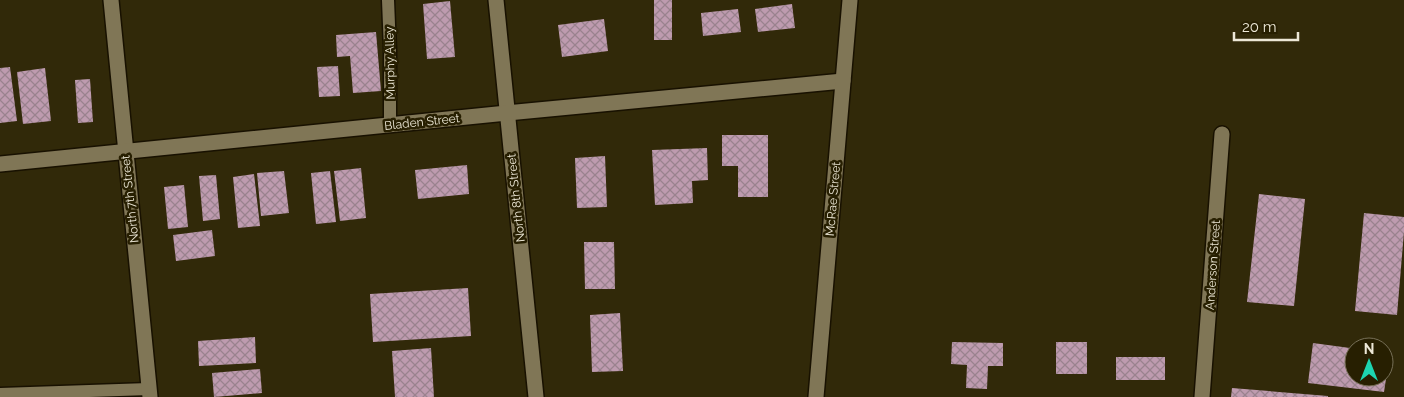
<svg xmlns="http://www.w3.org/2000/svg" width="1404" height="397" viewBox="0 0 1404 397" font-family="Raleway,sans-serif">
	<defs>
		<pattern id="building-cross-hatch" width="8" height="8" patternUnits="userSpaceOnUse" patternTransform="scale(1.25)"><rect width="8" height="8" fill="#be9baf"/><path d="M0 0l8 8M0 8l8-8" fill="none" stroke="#9a828e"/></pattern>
	</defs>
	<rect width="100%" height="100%" fill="#312909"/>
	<!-- building -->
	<g fill="url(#building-cross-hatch)">
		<rect x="654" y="0" width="18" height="40"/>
		<polygon points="450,1 455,57 427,59 423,4"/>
		<polygon points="792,4 795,28 758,32 755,9"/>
		<polygon points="738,9 741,32 703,36 701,13"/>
		<polygon points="604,19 608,51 562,57 558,25"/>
		<polygon points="376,32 381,91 353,93 350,56 337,57 336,35"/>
		<polygon points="338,66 340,96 319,97 317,67"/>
		<polygon points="10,67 17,121 0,123 0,68"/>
		<polygon points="45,68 51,121 23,124 17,72"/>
		<polygon points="90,79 93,122 78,123 75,80"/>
		<polygon points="722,135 768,135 768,197 738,197 738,166 722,166"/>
		<polygon points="707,148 708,180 692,181 693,203 655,205 652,150"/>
		<polygon points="605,156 607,207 577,208 575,158"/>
		<polygon points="467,165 469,194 418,199 415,170"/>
		<polygon points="361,168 366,218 340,221 334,171"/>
		<polygon points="284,171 289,213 261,216 257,173"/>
		<polygon points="330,171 336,222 316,224 311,173"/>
		<polygon points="254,174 260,226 238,228 233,177"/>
		<polygon points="216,175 220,219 203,221 199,176"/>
		<polygon points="184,185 188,227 168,229 164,187"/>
		<polygon points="1259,194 1305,199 1294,306 1247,302"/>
		<polygon points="1364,213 1404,217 1404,232 1397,315 1355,311"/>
		<polygon points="212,230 215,256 176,261 173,235"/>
		<polygon points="584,242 614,242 615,289 585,289"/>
		<polygon points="468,288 471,336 373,342 370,294"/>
		<polygon points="620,313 623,371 592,372 590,315"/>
		<polygon points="255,337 256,363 199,366 198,341"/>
		<polygon points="952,342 1003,343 1003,366 988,366 987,389 966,388 967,365 951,364"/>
		<rect x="1056" y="342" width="31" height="32"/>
		<polygon points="1313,343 1350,348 1348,361 1354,362 1354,377 1384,377 1384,366 1388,366 1384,392 1308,383"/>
		<polygon points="431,348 434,397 395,397 392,351"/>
		<rect x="1116" y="357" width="49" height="23"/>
		<polygon points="260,369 262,393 214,397 212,373"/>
		<polygon points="1232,388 1328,396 1328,397 1231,397"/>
	</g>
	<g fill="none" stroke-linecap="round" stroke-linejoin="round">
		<defs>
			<g id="lane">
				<polyline points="388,0 390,50 390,125"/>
				<polyline points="0,394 149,389"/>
			</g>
			<g id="street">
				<polyline points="111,0 150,397"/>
				<polyline points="496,0 536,397"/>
				<polyline points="0,164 507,113 843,81"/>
				<polyline points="1202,397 1222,134"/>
			</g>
			<polyline id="secondary" points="816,397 850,0"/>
		</defs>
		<!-- lane casing -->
		<use href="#lane" stroke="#181100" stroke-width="15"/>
		<!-- street casing -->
		<use href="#street" stroke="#181100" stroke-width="18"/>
		<!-- secondary casing -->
		<use href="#secondary" stroke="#181100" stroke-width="18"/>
		<!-- lane -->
		<use href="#lane" stroke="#807656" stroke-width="12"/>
		<!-- street -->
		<use href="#street" stroke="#807656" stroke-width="15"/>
		<!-- secondary -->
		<use href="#secondary" stroke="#807656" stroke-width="15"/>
	</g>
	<g text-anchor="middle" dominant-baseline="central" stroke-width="5" stroke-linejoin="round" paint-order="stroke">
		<!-- street labels -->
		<g font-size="12" fill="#ede8d7" stroke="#271f01">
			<text transform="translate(390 63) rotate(-91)">Murphy Alley</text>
			<text transform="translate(422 122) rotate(-6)">Bladen Street</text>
			<text transform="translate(516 198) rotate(-96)">North 8th Street</text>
			<text transform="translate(130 199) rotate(-96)">North 7th Street</text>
			<text transform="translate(833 199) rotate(-85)">McRae Street</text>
			<text transform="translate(1213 265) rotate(-86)">Anderson Street</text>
		</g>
	</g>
	<!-- north arrow -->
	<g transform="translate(1369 362)"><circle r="24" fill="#271f01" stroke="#766f57"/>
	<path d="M0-4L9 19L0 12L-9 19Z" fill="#1dd5b1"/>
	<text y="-8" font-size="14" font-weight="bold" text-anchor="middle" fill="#ede8d7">N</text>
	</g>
	<!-- scale -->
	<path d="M1234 32v8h64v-8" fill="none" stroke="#ede8d7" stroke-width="2.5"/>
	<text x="1242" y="32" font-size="15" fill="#ede8d7" stroke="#271f01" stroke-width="4" paint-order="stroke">20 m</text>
</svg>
